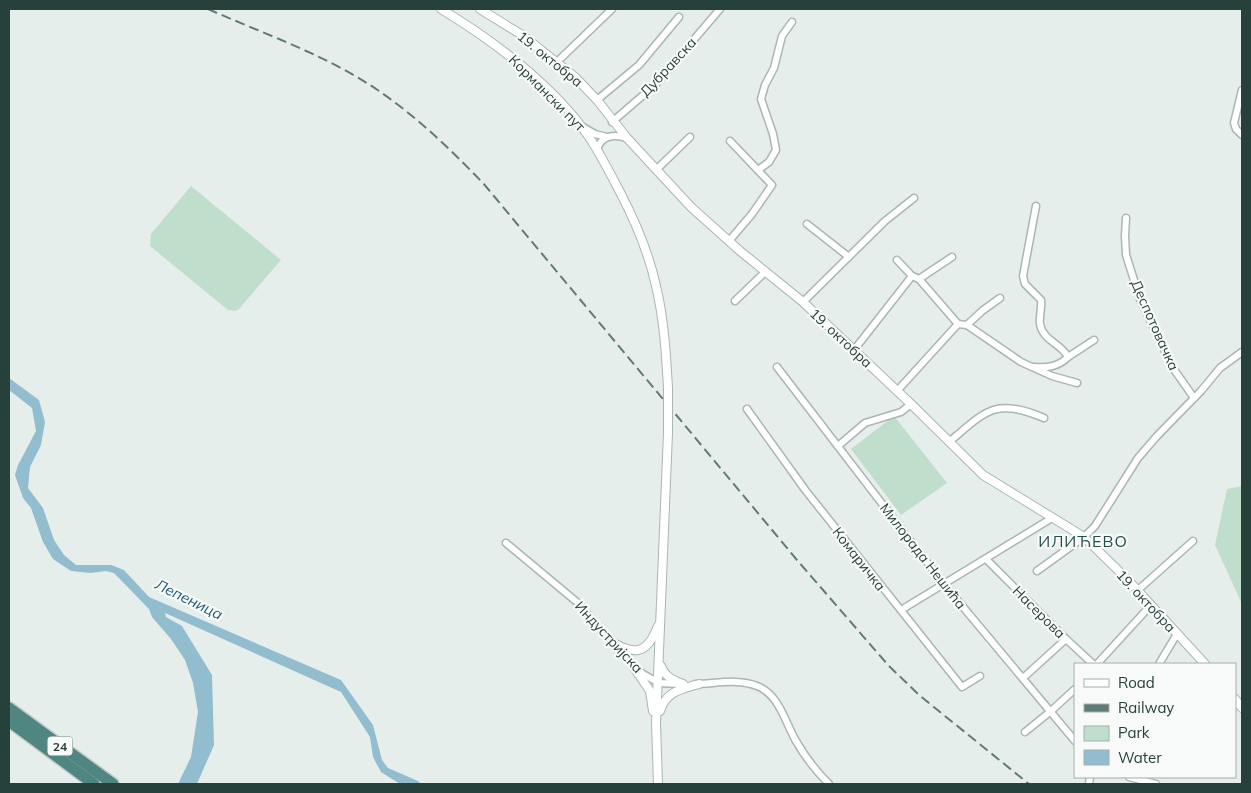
<svg xmlns="http://www.w3.org/2000/svg" width="1251" height="793" viewBox="0 0 1251 793" font-family="Mulish,sans-serif">
	<rect width="100%" height="100%" fill="#e6eeec"/>
	<!-- green -->
	<g fill="#c0decc">
		<polygon points="191,186 281,260 239,309 236,311 228,310 150,246 151,234"/>
		<polygon points="894,416 947,483 901,515 851,449"/>
		<polygon points="1242,486 1242,604 1215,545 1227,489"/>
	</g>
	<!-- water -->
	<polygon fill="#92bdcf" points="9,378 39,400 45,422 41,445 30,467 28,488 43,508 54,540 64,555 76,565 111,565 124,570 149,597 341,680 373,725 382,760 388,768 418,781 421,784 400,784 381,772 373,757 370,737 341,692 165,613 166,617 182,626 212,675 214,745 197,784 178,784 191,757 198,712 193,683 185,660 171,639 152,617 149,609 114,573 106,571 90,573 71,571 53,559 43,542 31,508 23,498 15,475 18,465 36,431 32,408 9,390"/>
	<g fill="none" stroke-linecap="round" stroke-linejoin="round">
		<defs>
			<g id="minor">
				<polyline points="557,62 612,9"/>
				<polyline points="1242,90 1234,123 1236,129 1242,135"/>
				<polyline points="597,100 639,65 679,17"/>
				<polyline points="612,122 655,85 720,9"/>
				<polyline points="583,127 595,134 607,137"/>
				<path d="M597,150C601,135 614,134 627,138"/>
				<polyline points="656,170 690,137"/>
				<polyline points="758,170 769,162 776,150 773,134 761,99 765,85 774,68 782,36 792,22"/>
				<polyline points="1126,218 1125,236 1126,255 1140,299 1173,368 1194,398"/>
				<polyline points="807,224 849,257"/>
				<polyline points="729,241 752,214 772,185 730,141"/>
				<polyline points="897,260 912,276"/>
				<polyline points="919,279 958,324"/>
				<polyline points="735,301 765,272"/>
				<polyline points="803,302 885,221 914,198"/>
				<polyline points="967,325 1021,362 1052,376 1077,383"/>
				<polyline points="854,350 912,276 919,279 952,257"/>
				<polyline points="1068,357 1094,340"/>
				<polyline points="777,367 943,583 1075,741"/>
				<path d="M1034,367C1047,368 1058,367 1068,357C1061,343 1043,341 1040,324C1039,316 1042,308 1041,300L1025,284L1023,276L1036,206"/>
				<polyline points="897,391 958,324 967,325 982,311 1000,298"/>
				<polyline points="747,409 806,491 962,687 980,676"/>
				<path d="M949,442C986,411 995,397 1044,418"/>
				<polyline points="838,446 865,423 901,412 911,404"/>
				<polyline points="506,543 578,603 622,655 643,674 659,683 680,684"/>
				<polyline points="986,559 1066,639 1093,664"/>
				<polyline points="1037,571 1084,537 1095,526 1138,458 1157,436 1201,391 1220,368 1242,352"/>
				<polyline points="1138,590 1193,541"/>
				<polyline points="901,610 1052,518"/>
				<polyline points="1097,664 1151,605"/>
				<polyline points="1159,664 1177,634"/>
				<polyline points="1023,678 1066,639"/>
				<path d="M695,684C714,684 738,678 757,686C779,694 785,722 796,741C805,757 816,771 829,784"/>
				<polyline points="1025,732 1051,711 1075,689"/>
				<polyline points="1129,777 1156,784"/>
				<polyline points="1089,784 1090,777"/>
			</g>
			<g id="tertiary">
				<path d="M441,9C494,41 554,86 589,137C601,155 611,175 621,194C636,223 649,254 656,286C664,319 666,353 668,388"/>
				<polyline points="480,9 522,35 576,78 597,100 627,138 691,207 740,251 803,302 911,404 983,475 1084,537 1128,580 1205,664"/>
				<path d="M609,640C634,656 647,655 658,626"/>
				<polyline points="633,666 650,691 653,711"/>
				<path d="M661,666C665,677 673,680 683,684"/>
				<polyline points="1235,699 1242,708"/>
				<path d="M660,711C666,691 682,689 699,684"/>
				<polyline points="658,784 656,723 668,433"/>
			</g>
			<g id="trunk">
				<polyline points="9,708 113,784"/>
				<polyline points="9,721 94,784"/>
			</g>
		</defs>
		<!-- minor casing -->
		<use href="#minor" stroke="#a9b6b4" stroke-width="9"/>
		<!-- tertiary casing -->
		<use href="#tertiary" stroke="#a9b6b4" stroke-width="10"/>
		<!-- trunk casing -->
		<use href="#trunk" stroke="#c2cac8" stroke-width="14"/>
		<!-- minor -->
		<use href="#minor" stroke="#fff" stroke-width="6"/>
		<!-- tertiary -->
		<use href="#tertiary" stroke="#fff" stroke-width="8"/>
		<!-- trunk -->
		<use href="#trunk" stroke="#508681" stroke-width="11"/>
		<!-- rail -->
		<path stroke="#607b77" stroke-width="2" stroke-dasharray="10 5" stroke-linecap="butt" d="M208,9C262,33 320,53 370,85C412,112 448,147 483,183L797,560L888,665L919,695L1029,784"/>
		<defs>
			<polyline id="tertiary-bridge" points="668,388 668,433"/>
		</defs>
		<!-- tertiary-bridge casing -->
		<use href="#tertiary-bridge" stroke="#a9b6b4" stroke-width="10" stroke-linecap="butt"/>
		<!-- tertiary-bridge -->
		<use href="#tertiary-bridge" stroke="#fff" stroke-width="8"/>
	</g>
	<g text-anchor="middle" dominant-baseline="central" stroke-width="4.5" stroke-linejoin="round" paint-order="stroke">
		<!-- shield labels -->
		<rect fill="#f7faf9" stroke="#657875" stroke-width="1" x="47.5" y="736.5" width="25" height="19" rx="4"/>
		<g font-size="12" font-weight="bold" fill="#26403c">
			<text x="60" y="746">24</text>
		</g>
		<!-- street labels -->
		<g font-size="14" fill="#26403c" stroke="#f7faf9">
			<text transform="translate(550 59) rotate(39)">19. октобра</text>
			<text transform="translate(668 67) rotate(-47)">Дубравска</text>
			<text transform="translate(547 93) rotate(45)">Кормански пут</text>
			<text transform="translate(1155 325) rotate(66)">Деспотовачка</text>
			<text transform="translate(841 338) rotate(43)">19. октобра</text>
			<text transform="translate(923 556) rotate(52)">Милорада Нешића</text>
			<text transform="translate(859 559) rotate(52)">Комаричка</text>
			<text transform="translate(1146 601) rotate(47)">19. октобра</text>
			<text transform="translate(1039 612) rotate(45)">Насерова</text>
			<text transform="translate(609 637) rotate(47)">Индустријска</text>
		</g>
		<!-- water labels -->
		<g font-size="15" font-style="italic" fill="#225e79" stroke="#f7faf9">
			<text transform="translate(189 599) rotate(26)">Лепеница</text>
		</g>
		<!-- quarter labels -->
		<g font-size="16" letter-spacing="1" fill="#22514c" stroke="#f7faf9">
			<text x="1083" y="541">ИЛИЋЕВО</text>
		</g>
	</g>
	<!-- border -->
	<rect width="1251" height="793" fill="none" stroke="#26403c" stroke-width="20"/>
	<!-- legend -->
	<rect x="1074" y="663" width="162" height="115" fill="#f7faf9" stroke="#a3b0ad"/>
	<rect x="1084" y="679" width="25" height="8" fill="#ffffff" stroke="#a3b0ad"/>
	<text x="1118" y="688" font-size="15" fill="#26403c">Road</text>
	<rect x="1084" y="704" width="25" height="8" fill="#607b77" stroke="#a3b0ad"/>
	<text x="1118" y="713" font-size="15" fill="#26403c">Railway</text>
	<rect x="1084" y="726" width="25" height="15" fill="#c0decc" stroke="#a3b0ad"/>
	<text x="1118" y="738" font-size="15" fill="#26403c">Park</text>
	<rect x="1084" y="750" width="25" height="15" fill="#92bdcf" stroke="#a3b0ad"/>
	<text x="1118" y="763" font-size="15" fill="#26403c">Water</text>
</svg>
